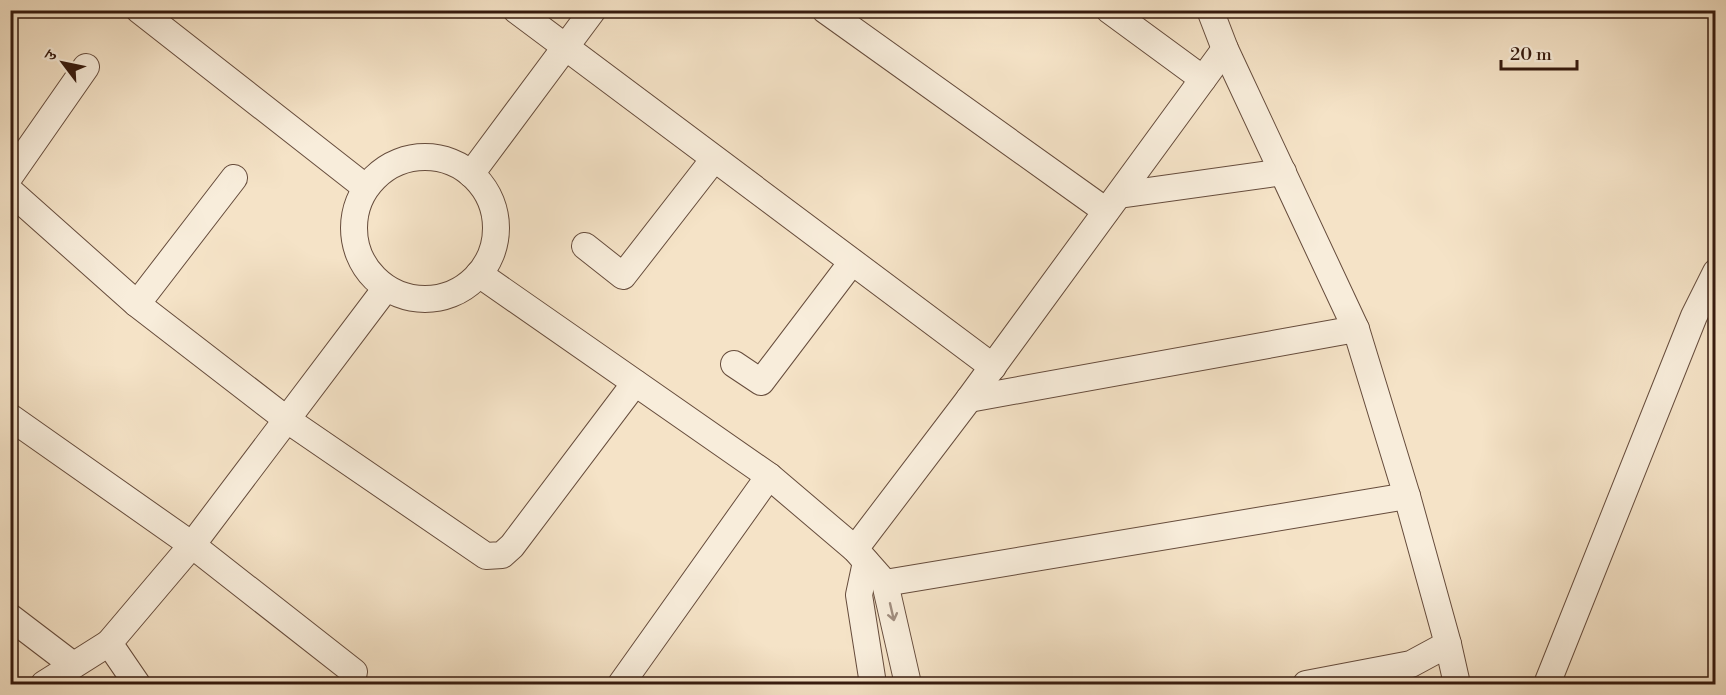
<svg xmlns="http://www.w3.org/2000/svg" width="1726" height="695" viewBox="0 0 1726 695" font-family="'Libre Bodoni','Noto Serif Devanagari',serif">
	<rect width="100%" height="100%" fill="#f5e3c7"/>
	<filter id="stains"><feTurbulence type="fractalNoise" baseFrequency=".00333" numOctaves="4"/><feColorMatrix values="0 0 0 0 .2 0 0 0 0 .09 0 0 0 0 .02 0 0 0 .5 -.17"/></filter>
	<radialGradient id="worn" r=".72"><stop offset=".6" stop-color="#630" stop-opacity="0"/><stop offset="1" stop-color="#630" stop-opacity=".3"/></radialGradient>
	<g fill="none" stroke-linecap="round" stroke-linejoin="round">
		<defs>
			<g id="minor">
				<polyline points="139,10 365,187"/>
				<polyline points="516,10 993,367"/>
				<polyline points="825,10 1106,211"/>
				<polyline points="1109,10 1203,79"/>
				<polyline points="1210,10 1225,49 1356,329 1407,496 1448,644 1411,664 1306,684"/>
				<circle cx="425" cy="228" r="71"/>
				<polyline points="471,174 593,10"/>
				<polyline points="10,176 86,67"/>
				<polyline points="10,191 137,304 286,419 486,556 502,555 512,546 635,383"/>
				<polyline points="1119,195 1283,172"/>
				<polyline points="585,246 623,276 714,159"/>
				<polyline points="479,274 769,476 855,549 885,583 908,684"/>
				<polyline points="137,304 234,178"/>
				<polyline points="734,364 761,382 852,262"/>
				<polyline points="969,399 1356,329"/>
				<polyline points="10,417 192,545 354,672"/>
				<polyline points="855,549 969,399 1225,49"/>
				<polyline points="866,562 859,595 873,684"/>
				<polyline points="885,583 1407,496"/>
				<polyline points="10,617 73,665"/>
				<polyline points="1448,644 1457,684"/>
				<polyline points="44,684 109,643"/>
				<polyline points="137,684 109,643 192,545 386,288"/>
				<polyline points="621,684 769,476"/>
				<polyline points="1547,684 1694,316 1716,272"/>
			</g>
		</defs>
		<!-- minor casing -->
		<use href="#minor" stroke="#664c3c" stroke-width="28"/>
		<!-- minor -->
		<use href="#minor" stroke="#f8eddb" stroke-width="26"/>
	</g>
	<!-- one-way arrows -->
	<defs><path id="oneway-shaft" d="M-6 0H5M1.5-3L5.5 0L1.5 3" fill="none" stroke-width="1.6" stroke-linecap="round" stroke-linejoin="round" transform="scale(1.5)"/></defs>
	<use stroke="#a18e7f" href="#oneway-shaft" transform="translate(892 612) rotate(77)"/>
	<!-- margin -->
	<rect width="1726" height="695" fill="none" stroke="#f5e3c7" stroke-width="36"/>
	<rect x="12" y="12" width="1702" height="671" fill="none" stroke="#361a0e" stroke-width="3"/>
	<rect x="18" y="18" width="1690" height="659" fill="none" stroke="#361a0e" stroke-width="1.5"/>
	<!-- north arrow -->
	<g transform="translate(63 63) rotate(302)" stroke="#f8eddb" stroke-width="4.5" paint-order="stroke">
	<path d="M0-4.5L10 22L0 15L-10 22Z" fill="#361a0e"/>
	<text y="-9" font-size="16" font-weight="bold" text-anchor="middle" fill="#361a0e">उ</text>
	</g>
	<!-- scale -->
	<path d="M1501 60v9h76v-9" fill="none" stroke="#361a0e" stroke-width="3"/>
	<text x="1510" y="60" font-size="18" fill="#361a0e" stroke="#f8eddb" stroke-width="4.5" paint-order="stroke">20 m</text>
	<rect width="100%" height="100%" filter="url(#stains)"/>
	<rect width="100%" height="100%" fill="url(#worn)"/>
</svg>
